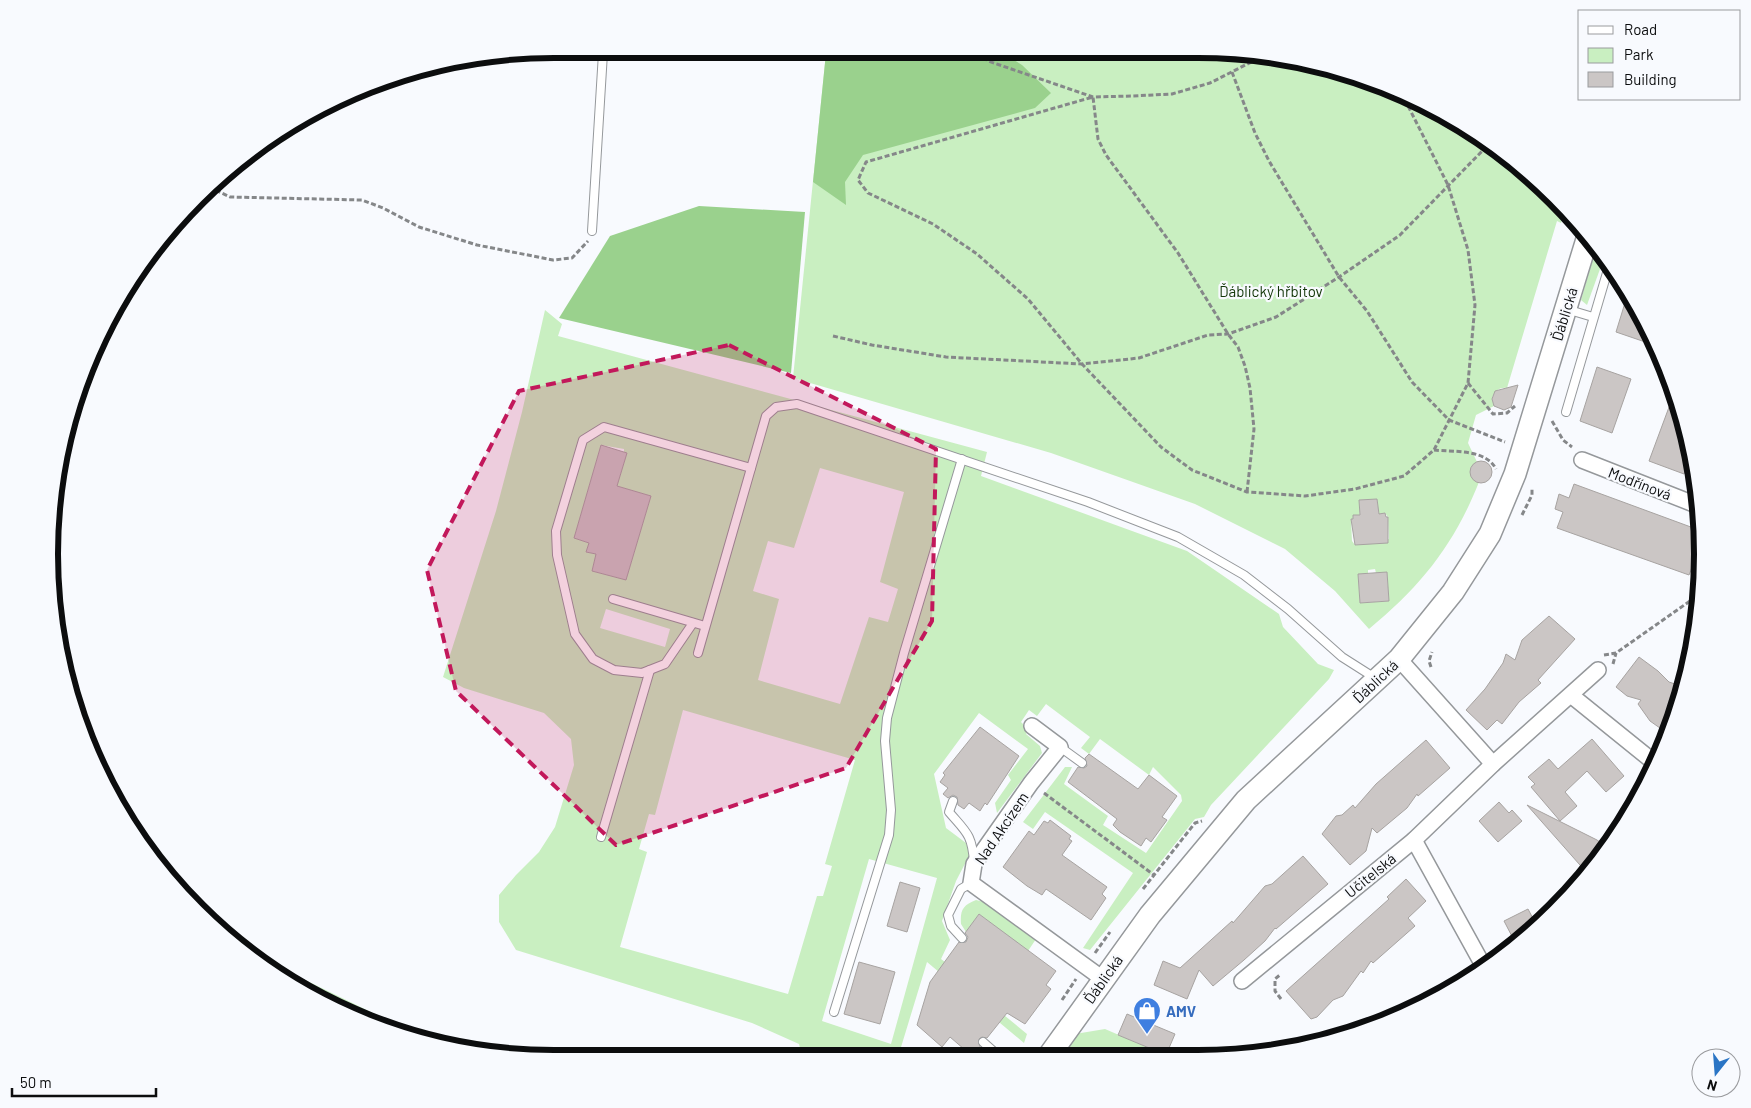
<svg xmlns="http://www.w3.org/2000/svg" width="1751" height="1108" viewBox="0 0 1751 1108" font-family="Barlow,sans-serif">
	<rect width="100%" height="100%" fill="#f8fafe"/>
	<!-- green -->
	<g fill="#c9efc1" fill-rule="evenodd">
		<path d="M826,53H1263L1391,87L1505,153L1565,210L1561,223L1557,221L1507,388C1499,387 1494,391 1492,399L1494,406L1476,415L1468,443L1477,462L1471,468V474L1479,482C1454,545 1421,586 1369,629L1335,591L1285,549L1195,504L1051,453L793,378ZM1377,499L1379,517L1385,513L1388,517L1389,539L1355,545L1352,541L1351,520L1353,519V515H1357L1360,519L1359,500ZM1375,569L1376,573H1387L1389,601L1360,603L1358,575L1368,574V570Z"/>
		<polygon points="1596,248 1604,258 1587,305 1581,300"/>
		<path d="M545,310L562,324L558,336L987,452L981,476L1187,551L1279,614L1283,627L1318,664L1334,670L1329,679L1211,805L1204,817L1195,819L1090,950L1083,948L1133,873L1045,812L1033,829L1023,822L1065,767H1072L1064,784L1108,816L1103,825L1146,853L1182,801L1181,795L1153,767L1149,775L1100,739L1089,754L1081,748L1090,737L1046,704L1037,716L1029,710L1021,722L1028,729L1026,734L1040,746L1042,753L997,813L995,803L1011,780L1008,775L1028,749L979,713L934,774L946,828L966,843L970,854L956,881L942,921L950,940L941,959L985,993L982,997L1027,1034L1024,1043L927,962L898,1057L802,1056L799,1044L752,1023L516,950L499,922V895L516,875L539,852L555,827L574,765L571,739L544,713L464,688L443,677L496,511L522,412ZM601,445L624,449V452L627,453L617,486L651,496L626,580L592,571L596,554L586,552L589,543L574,538ZM820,468L904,492L880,582L898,589L888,622L869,617L840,704L758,680L779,599L753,591L768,541L794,548ZM606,609L670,629L665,647L600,628ZM683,710L855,760L825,864L832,866L823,896H817L788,994L620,947L647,852L639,849L649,814L655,815ZM869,859L937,878L891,1044L822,1021Z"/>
		<path d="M976,900L984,902L1036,939L1028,951L979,914L966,932L961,924C960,910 963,905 976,900Z"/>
		<polygon points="241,950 252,954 422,1037 361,1021"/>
		<polygon points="1105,1029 1172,1058 1059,1057 1075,1034"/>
	</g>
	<!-- forest -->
	<g fill="#9ad18d">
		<polygon points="826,53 1003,53 1022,65 1051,93 1035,108 863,155 845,182 846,205 813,182"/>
		<polygon points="699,206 805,212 791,373 559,318 610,236"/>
	</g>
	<!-- building -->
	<g fill="#cbc6c5" stroke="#a7a3a1">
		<polygon points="1628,293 1635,302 1654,345 1616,332"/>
		<polygon points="1597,367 1631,379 1612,433 1580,421"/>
		<polygon points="1518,385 1511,407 1504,410 1494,406 1492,399 1495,391"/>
		<polygon points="1675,391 1690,454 1684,474 1649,461"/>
		<polygon points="601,445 627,453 617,486 651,496 626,580 592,571 596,554 586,552 589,543 574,538"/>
		<circle cx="1481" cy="472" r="11"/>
		<polygon points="1574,484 1699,530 1700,563 1695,560 1689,575 1557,528 1563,512 1555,509 1559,494 1569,498"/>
		<polygon points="1377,499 1379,514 1385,513 1386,517 1388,517 1388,543 1355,545 1351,519 1353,519 1353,515 1360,515 1359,500"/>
		<polygon points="1387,572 1389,601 1360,603 1358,574"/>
		<polygon points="1549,616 1575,639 1538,680 1541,683 1519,702 1502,724 1497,720 1487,730 1466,710 1485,689 1503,663 1506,654 1515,660 1522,640"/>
		<polygon points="1639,657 1658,671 1669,682 1684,687 1667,733 1650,721 1638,704 1641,700 1627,696 1616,687"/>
		<polygon points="980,727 1019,756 987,805 985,803 980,811 969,803 964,809 958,805 957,797 953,795 948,798 943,794 948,788 940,782 945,775 943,773"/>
		<polygon points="1592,739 1624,776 1606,792 1587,771 1565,792 1577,806 1560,821 1531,787 1535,784 1528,777 1549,759 1558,769"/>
		<polygon points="1426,740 1450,768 1418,796 1417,794 1407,808 1377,833 1372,828 1366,851 1350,865 1322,834 1336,816 1342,815 1353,805 1355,808 1376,784"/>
		<polygon points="1089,754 1138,789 1149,775 1177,796 1162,817 1167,820 1151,842 1146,838 1141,846 1120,832 1113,825 1117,819 1068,782 1078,767 1084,768 1087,766 1085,758"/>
		<polygon points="1499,802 1509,813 1512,810 1522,821 1498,842 1479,821"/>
		<polygon points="1527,805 1597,840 1607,847 1587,873"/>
		<polygon points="1050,820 1071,836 1069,839 1072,841 1062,855 1107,887 1102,894 1106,898 1091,920 1046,889 1042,895 1027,886 1003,867 1029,831 1034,835 1044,821 1048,823"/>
		<polygon points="1303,856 1328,884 1276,929 1275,928 1265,941 1244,960 1213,986 1199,970 1187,999 1154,985 1163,961 1180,968 1232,921 1233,923 1265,886 1272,884"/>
		<polygon points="1406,879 1426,901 1408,918 1415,926 1373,963 1371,961 1363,973 1361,971 1343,996 1333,1000 1317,1017 1311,1019 1286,991 1389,899 1387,897"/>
		<polygon points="900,882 920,888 907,932 887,926"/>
		<polygon points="1528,909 1537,926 1516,944 1504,921"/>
		<polygon points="979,914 1056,971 1046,985 1051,989 1025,1024 1007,1013 987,1038 982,1037 979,1039 980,1047 972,1056 950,1037 942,1047 917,1025 930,982 959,942 966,942 968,937 965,933"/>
		<polygon points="859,962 895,972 880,1024 844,1014"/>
		<polygon points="1127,1014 1175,1034 1166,1055 1118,1035"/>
	</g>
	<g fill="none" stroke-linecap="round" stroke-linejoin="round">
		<defs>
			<g id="lane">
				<polyline points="592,231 603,53"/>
				<polyline points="1566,309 1593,317"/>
				<polyline points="1566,412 1609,266"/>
				<polyline points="613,599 705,626"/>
				<polyline points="693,623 665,664 642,673 614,670 593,659 575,634 557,555 556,531 583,440 604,427 751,468"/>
				<polyline points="698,653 766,416 776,407 797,404 1088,502 1178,537 1244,575 1288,609 1342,657 1375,678"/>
				<polyline points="1060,747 1082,763"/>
				<path d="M953,801L949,812C966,832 972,834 974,862"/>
				<polyline points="601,837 650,670"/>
				<polyline points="962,938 951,926 948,915 961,889 971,883"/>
				<polyline points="834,1012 889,835 891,810 885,741 887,718 904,653 962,459"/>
				<polyline points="983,1042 1000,1057"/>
			</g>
			<g id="street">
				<polyline points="1582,460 1699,506"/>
				<polyline points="1399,659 1493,764"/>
				<polyline points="1572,696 1655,763"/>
				<polyline points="1032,726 1060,747 1031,783 974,864 971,883 1103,979"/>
				<polyline points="1414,840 1484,967"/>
				<polyline points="1242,981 1414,840 1493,764 1598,670"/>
			</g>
			<polyline id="secondary" points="1048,1057 1150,915 1246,800 1399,659 1453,592 1490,534 1515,474 1588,236"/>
		</defs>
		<!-- lane casing -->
		<use href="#lane" stroke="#95989b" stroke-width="10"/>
		<!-- street casing -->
		<use href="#street" stroke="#95989b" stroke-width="18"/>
		<!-- secondary casing -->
		<use href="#secondary" stroke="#95989b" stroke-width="24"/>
		<!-- path -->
		<g stroke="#858789" stroke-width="3" stroke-dasharray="5 2.5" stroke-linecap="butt">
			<polyline points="977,53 988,61 1093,97 1132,96 1172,94 1210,83 1267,54"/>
			<polyline points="1232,72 1255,133 1269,161 1339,277 1367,311 1412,382 1449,420 1505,442"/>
			<polyline points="209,187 230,197 362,200 383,208 419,227 477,245 553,260 572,258 588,241"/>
			<polyline points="833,336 872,345 946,357 1082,364 1139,358 1208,335 1228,334 1276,317 1339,277 1400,235 1489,144"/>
			<polyline points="1468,383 1493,414 1507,413 1515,406"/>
			<polyline points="1552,421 1563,440 1572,447"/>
			<path d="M1434,450C1454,452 1486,449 1496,469"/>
			<polyline points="1247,492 1254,429 1250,388 1245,366 1238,347 1228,334 1178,253 1106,155 1098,139 1093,97 866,162 858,180 868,193 933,224 977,254 1028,299 1082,364 1161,447 1192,470 1247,492 1263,493 1305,496 1355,489 1404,476 1434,450 1468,383 1475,305 1468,250 1448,185 1402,94"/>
			<polyline points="1522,515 1532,495 1532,489"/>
			<polyline points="1604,655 1616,653 1700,594"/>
			<polyline points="1613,664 1616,653"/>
			<polyline points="1431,667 1429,661 1432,652"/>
			<polyline points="1044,793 1154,875"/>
			<polyline points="1143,889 1195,823 1202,821"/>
			<polyline points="1095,953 1110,932"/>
			<polyline points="1281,999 1275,991 1275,979 1281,974"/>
			<polyline points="1062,1000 1076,979"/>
		</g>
		<!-- lane -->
		<use href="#lane" stroke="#fff" stroke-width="8"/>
		<!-- street -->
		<use href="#street" stroke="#fff" stroke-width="15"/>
		<!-- secondary -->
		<use href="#secondary" stroke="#fff" stroke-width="21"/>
	</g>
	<!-- marked area -->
	<path fill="#c2185b" fill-opacity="0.2" stroke="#c2185b" stroke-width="4" stroke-dasharray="10 6" stroke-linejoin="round" d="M729,345L936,449L932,621L846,768L616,845L456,691L427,570L519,391Z"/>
	<!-- icons -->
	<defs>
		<symbol id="shop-pin" viewBox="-11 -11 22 30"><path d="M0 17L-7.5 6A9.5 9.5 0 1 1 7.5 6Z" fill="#3f7fe0" stroke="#f8fafe"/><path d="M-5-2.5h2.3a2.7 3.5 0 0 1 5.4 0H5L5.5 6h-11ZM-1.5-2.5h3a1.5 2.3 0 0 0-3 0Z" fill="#fff"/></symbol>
	</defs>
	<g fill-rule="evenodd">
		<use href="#shop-pin" x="1131" y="995" width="32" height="43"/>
	</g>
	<g text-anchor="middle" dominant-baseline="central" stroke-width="4.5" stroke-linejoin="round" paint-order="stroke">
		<!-- park labels -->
		<g font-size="15" fill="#123608" stroke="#f8fafe">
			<text x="1271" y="291">Ďáblický hřbitov</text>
		</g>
		<!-- street labels -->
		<g font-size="15" fill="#0c0d0e" stroke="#f8fafe">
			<text transform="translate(1564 314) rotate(-73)">Ďáblická</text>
			<text transform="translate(1640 483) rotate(21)">Modřínová</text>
			<text transform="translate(1375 681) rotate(-43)">Ďáblická</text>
			<text transform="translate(1001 828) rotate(-56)">Nad Akcízem</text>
			<text transform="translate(1370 875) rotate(-39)">Učitelská</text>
			<text transform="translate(1103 979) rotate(-55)">Ďáblická</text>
		</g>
		<!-- shop labels -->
		<g font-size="15" font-weight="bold" fill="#366cbe" stroke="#f8fafe" text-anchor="start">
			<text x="1166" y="1011">AMV</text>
		</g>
	</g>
	<!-- crop -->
	<path d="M0 0H1751V1108H0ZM554 58H1198A496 496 0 0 1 1694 554V554A496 496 0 0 1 1198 1050H554A496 496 0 0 1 58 554V554A496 496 0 0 1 554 58Z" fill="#f8fafe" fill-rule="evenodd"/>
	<path fill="none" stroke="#0c0d0e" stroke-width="6" d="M554 58H1198A496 496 0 0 1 1694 554V554A496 496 0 0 1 1198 1050H554A496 496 0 0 1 58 554V554A496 496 0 0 1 554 58Z"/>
	<!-- legend -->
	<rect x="1578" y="10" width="162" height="90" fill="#f8fafe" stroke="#9a9b9e"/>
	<rect x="1588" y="26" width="25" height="8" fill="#ffffff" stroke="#9a9b9e"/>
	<text x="1624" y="35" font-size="15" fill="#0c0d0e">Road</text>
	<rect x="1588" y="48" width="25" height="15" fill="#c9efc1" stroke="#9a9b9e"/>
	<text x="1624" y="60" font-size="15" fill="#0c0d0e">Park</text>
	<rect x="1588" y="72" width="25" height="15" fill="#cbc6c5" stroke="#9a9b9e"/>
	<text x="1624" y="85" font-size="15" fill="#0c0d0e">Building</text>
	<!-- north arrow -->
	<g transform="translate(1716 1073) rotate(197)"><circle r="24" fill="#f8fafe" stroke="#9a9b9e"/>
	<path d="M0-4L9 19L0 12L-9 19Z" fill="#2a75c5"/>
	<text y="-8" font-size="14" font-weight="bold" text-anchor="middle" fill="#0c0d0e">N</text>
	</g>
	<!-- scale -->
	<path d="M12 1088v8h144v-8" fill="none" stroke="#0c0d0e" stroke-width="2.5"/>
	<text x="20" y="1088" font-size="15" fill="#0c0d0e" stroke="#f8fafe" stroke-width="4" paint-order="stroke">50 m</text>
</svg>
